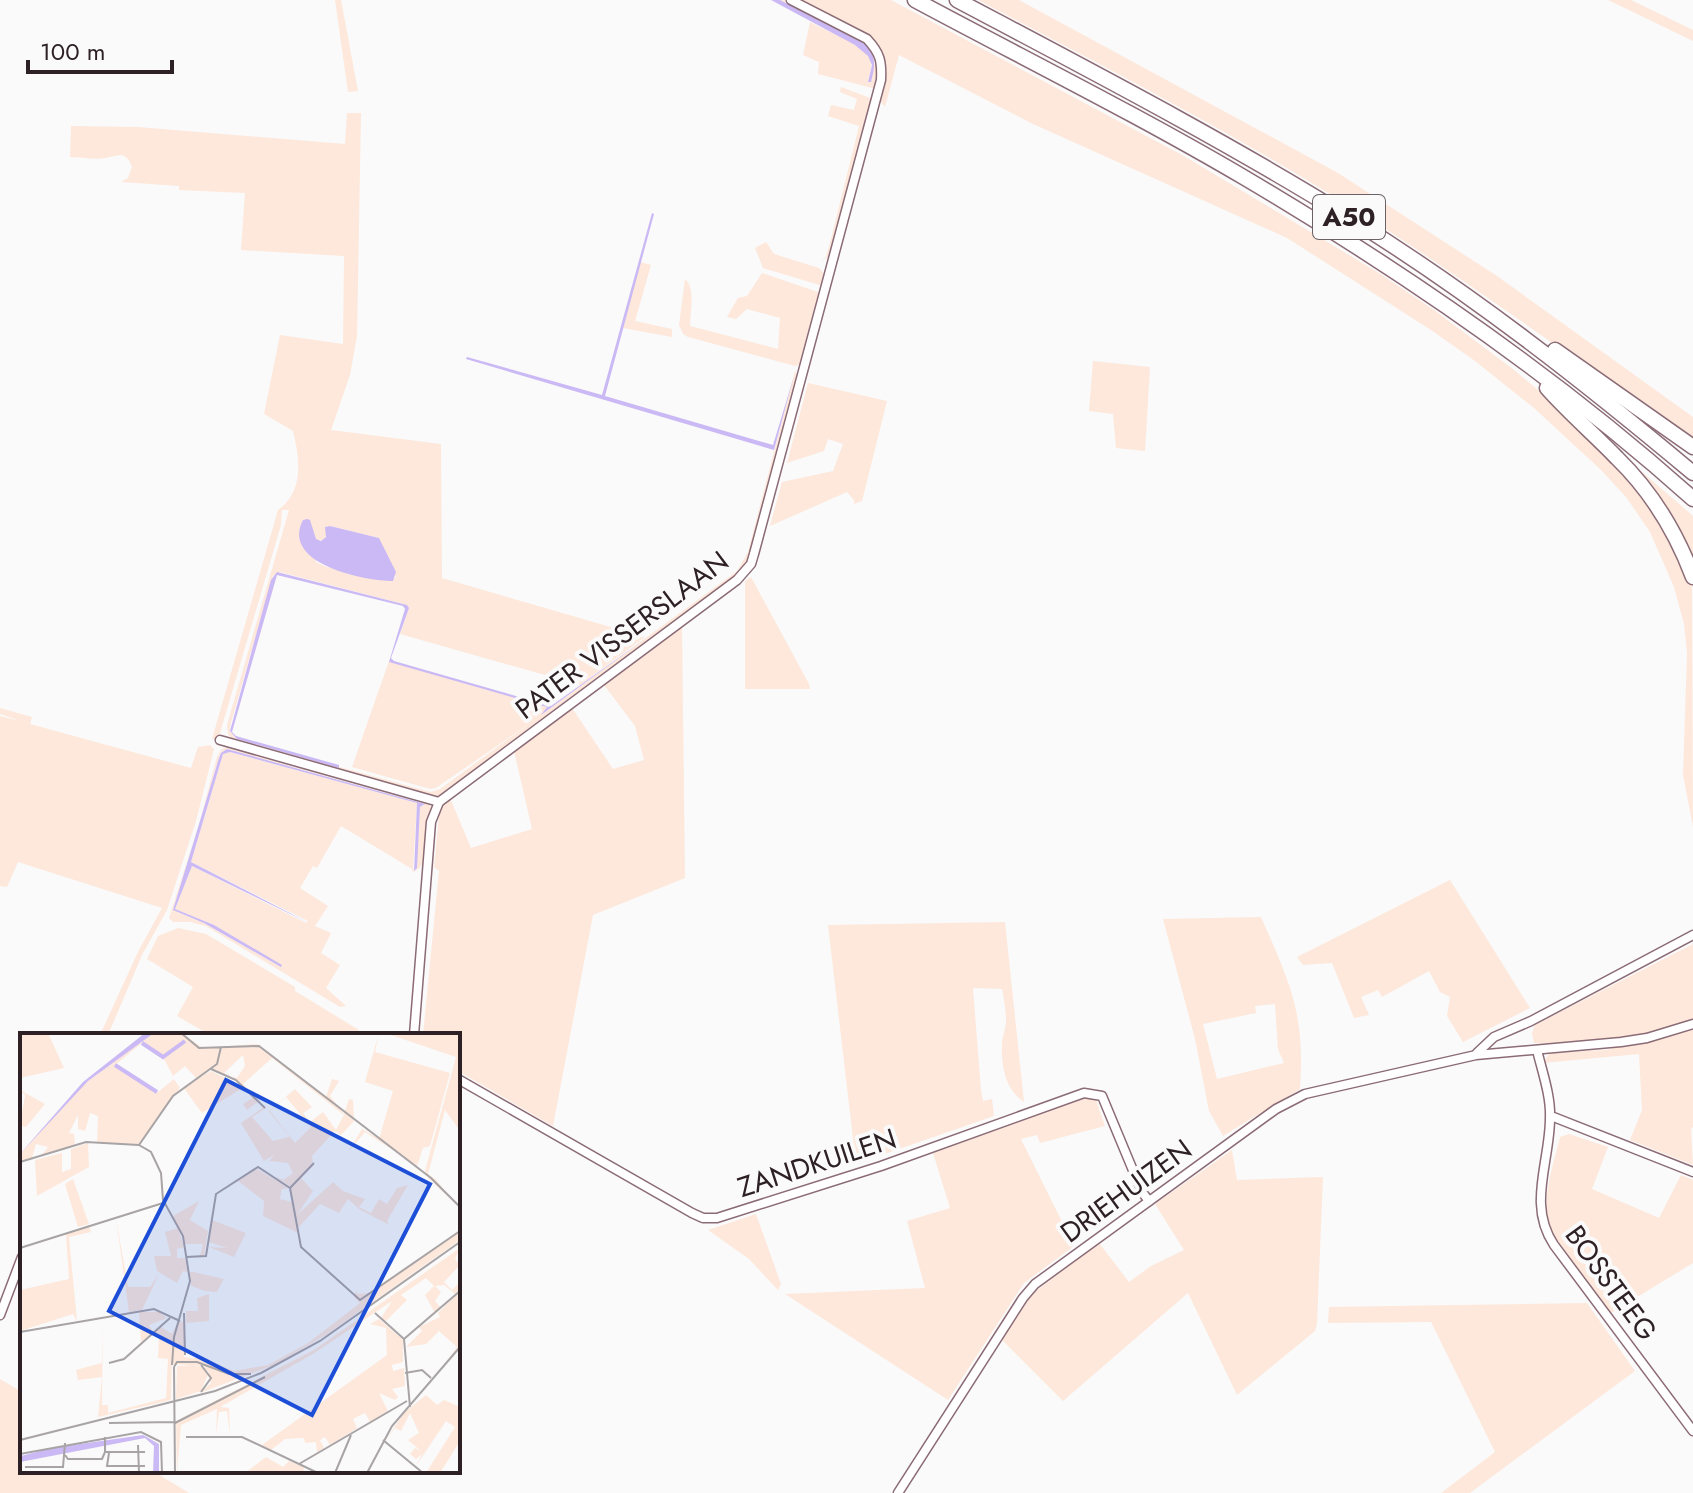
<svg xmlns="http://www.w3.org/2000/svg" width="1693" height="1493" viewBox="0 0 1693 1493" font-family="Jost,sans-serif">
	<rect width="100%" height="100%" fill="#fafafa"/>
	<!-- green -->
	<g fill="#fde8db" fill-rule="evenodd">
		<polygon points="335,0 341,0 358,91 348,92"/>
		<path d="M780,0H785L863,40C879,55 880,69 876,89L818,74L819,62L803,55L810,22C825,31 866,44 871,62C872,68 869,75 868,81L875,62L858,40Z"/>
		<path d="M797,0H891L1184,156L1379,273L1434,310L1513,369L1556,405L1642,491L1680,557L1692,586L1693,827L1683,775L1687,653L1684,624L1674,587L1650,532L1626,497L1601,470L1534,408L1475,361L1431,330L1287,238L1033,124L899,55L885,107L879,99C882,87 887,73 885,61C880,33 821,12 797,0Z"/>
		<path d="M978,0H1019L1338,173L1497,276L1693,417V441C1596,375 1502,306 1404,241C1268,151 1122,76 978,0Z"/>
		<polygon points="1608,0 1631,0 1693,30 1693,41"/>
		<polygon points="841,87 873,99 832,255 821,261 826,257 830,243 859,126 828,116 831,105 854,110 857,99 840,92"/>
		<path d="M347,113H361L357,336L350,375L331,430L441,444L442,578L645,637L580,685L400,634L409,608L407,605L280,572L273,576L231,723L230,731L237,739L431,792L440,789L533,721L436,788L430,789L352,767L389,661L548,707L541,715L737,571L748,552L795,371L799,379L748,563L742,572L444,794L436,797L233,741L228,734L227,725L289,510H282L281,525L220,733L216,739H212L278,510C304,492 300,459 293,431L264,414L280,335L343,344L344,256L241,250L245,193L179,190V186L121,182L128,178L132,167C126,150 118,156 105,158C94,160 81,157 70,157L71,126L138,127L345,144ZM330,526L379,538L396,577L390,581L327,567L316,562L314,534L316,540H324Z"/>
		<polygon points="766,242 774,254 819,268 826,276 823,286 763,268 755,248"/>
		<polygon points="640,262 651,265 635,321 672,329 672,337 623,328"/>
		<path d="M762,273L818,292L821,296L802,364L795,366L688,337L683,334L679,325L685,279C696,289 690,311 690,326L778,349L780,318L747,309L736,319L727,317L738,298L747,296Z"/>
		<polygon points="1093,361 1150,367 1145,451 1116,448 1113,414 1089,411"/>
		<polygon points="808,383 887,401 862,501 854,504 854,500 847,492 770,526 782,482 833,471 843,444 828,439 824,451 787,463"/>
		<polygon points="1605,440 1693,516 1693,568"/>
		<polygon points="751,577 809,684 810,689 745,689 745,581"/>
		<polygon points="682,627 685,878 593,915 553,1126 458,1071 458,1035 423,1035 439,871 434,867 440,806 450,798 471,848 532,829 514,751 572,708 613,769 644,760 635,726 604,685"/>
		<polygon points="0,708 32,717 30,724 191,768 198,747 210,745 214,749 196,821 167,910 142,955 108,1035 100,1035 138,952 162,908 18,862 7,887 0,886 0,716 20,721 0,714"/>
		<path d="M230,745L429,802L431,808C428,828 433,865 413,872L412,869L341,826L317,868L313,866L300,888L328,906L315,926L331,933L321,953L340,965L326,988L346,1006L340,1007L206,926L190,922H173L169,918L199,824L217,757L222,749ZM227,749L424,803V806H420L416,870L413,869L417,803L226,751L223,754L191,862L308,921L306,923L192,866L175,909L214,925L281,965V967L204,923L173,910L219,758L221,753Z"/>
		<polygon points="1450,880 1530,1008 1463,1042 1447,1016 1450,997 1440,992 1429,971 1382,997 1378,990 1361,997 1369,1015 1354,1018 1332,963 1303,965 1297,957"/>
		<path d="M1261,917C1291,985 1305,1014 1300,1089L1223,1136L1209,1111L1195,1039L1163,919ZM1275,1004L1278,1049L1284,1063L1217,1079L1203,1024L1256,1013L1255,1006Z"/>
		<path d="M1005,922L1024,1102C1005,1090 1001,1065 1002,1045C1002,1036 1006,1029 1006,1020C1006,1010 1004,999 1002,989L973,988L981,1091L983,1101L992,1099L994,1116L856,1164L828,925Z"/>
		<polygon points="178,928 206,934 295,987 295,991 359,1030 356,1035 210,1035 177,1016 193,987 147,959 158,936"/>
		<path d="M1693,944V1021C1642,1036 1587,1048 1534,1043L1532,1033L1535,1025Z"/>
		<polygon points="1693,1029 1693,1127 1691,1129 1693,1165 1630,1140 1642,1110 1639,1054 1543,1063 1550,1053 1606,1050"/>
		<polygon points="1088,1097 1096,1100 1105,1126 1040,1143 1037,1135 1021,1139 1074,1246 1024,1283 948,1400 785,1294 925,1288 907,1221 950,1208 933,1153"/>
		<path d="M1569,1134L1608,1147L1592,1189L1659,1218L1681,1175L1693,1180V1263L1611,1313C1592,1288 1559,1254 1549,1225C1541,1198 1554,1163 1560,1137Z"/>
		<polygon points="1232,1150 1237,1180 1323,1177 1317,1324 1315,1331 1237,1395 1188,1293 1063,1401 1002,1340 1032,1294 1099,1243 1129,1282 1151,1266 1184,1250 1155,1204"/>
		<polygon points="756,1214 781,1284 778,1290 749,1259 708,1230"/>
		<polygon points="1587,1303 1635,1371 1470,1493 1441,1493 1495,1452 1431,1322 1328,1323 1329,1307"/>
		<polygon points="0,1379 22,1392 22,1471 153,1471 189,1493 0,1493"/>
	</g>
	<!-- water -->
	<g fill="#cab9f4">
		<path d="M771,0H780L865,44C877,56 875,67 871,82H868L872,65L868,56L855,45Z"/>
		<polygon points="652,213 654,214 605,396 773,445 794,376 774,450 466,359 467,357 602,395"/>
		<path d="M307,519L310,520L316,539L321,541L326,537L325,527L330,526L379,538L396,572L393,581C365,581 280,564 303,520Z"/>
		<polygon points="277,572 407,605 409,608 391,658 394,661 551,706 649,636 541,715 547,707 389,662 405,609 403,606 277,575 232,732 236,736 339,765 339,768 237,739 230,731 271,580"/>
		<polygon points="227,749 425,804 420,807 417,868 414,871 417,803 230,752 223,754 191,862 309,923 192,866 175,909 214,925 282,965 281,967 204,923 173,910 219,758 221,753"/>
	</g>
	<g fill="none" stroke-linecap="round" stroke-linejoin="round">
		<defs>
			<g id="minor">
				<polyline points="220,740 439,802"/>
				<path d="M414,1035L431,822L439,802L737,580L751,564L754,554L881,80C882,61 880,53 867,39L791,0"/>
				<path d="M1537,1050C1542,1071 1551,1096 1550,1118C1550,1162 1527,1205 1554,1245L1693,1431"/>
				<polyline points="1477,1053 1494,1037 1531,1021 1693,935"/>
				<polyline points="458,1079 692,1213 703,1218 717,1218 881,1166 1084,1093 1102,1096 1142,1192 1149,1201"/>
				<polyline points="1551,1116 1693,1172"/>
				<polyline points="0,1315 22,1257"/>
				<polyline points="898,1493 1023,1298 1035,1284 1276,1109 1305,1094 1476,1055 1621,1042 1647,1038 1693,1024"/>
			</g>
			<g id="motorway">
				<path d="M915,0C1025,59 1138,115 1245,178C1404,272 1556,376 1693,499"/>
				<path d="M957,0C1089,70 1222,139 1348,217C1471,293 1583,381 1693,473"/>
				<polyline points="1555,350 1693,447"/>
				<path d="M1547,388C1569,413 1594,434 1617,458C1652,492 1676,532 1693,577"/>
			</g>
		</defs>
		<!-- minor casing -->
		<use href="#minor" stroke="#8b6b76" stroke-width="11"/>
		<!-- motorway casing -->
		<use href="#motorway" stroke="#8b6b76" stroke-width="17"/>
		<!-- minor -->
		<use href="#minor" stroke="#fff" stroke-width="8"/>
		<!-- motorway -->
		<use href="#motorway" stroke="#fff" stroke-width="14"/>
	</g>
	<g text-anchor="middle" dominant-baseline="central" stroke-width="8" stroke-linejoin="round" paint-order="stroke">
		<!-- shield labels -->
		<rect fill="#fafafa" stroke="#6b6265" stroke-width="2" x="1313" y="195" width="72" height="44" rx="6"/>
		<g font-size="26" font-weight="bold" fill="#2e2125">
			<text x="1349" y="217">A50</text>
		</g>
		<!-- street labels -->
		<g font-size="28" fill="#2e2125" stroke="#fafafa">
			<text transform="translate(622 635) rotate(-37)">PATER VISSERSLAAN</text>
			<text transform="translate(817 1163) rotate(-18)">ZANDKUILEN</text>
			<text transform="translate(1126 1191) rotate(-36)">DRIEHUIZEN</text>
			<text transform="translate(1611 1283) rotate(54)">BOSSTEEG</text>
		</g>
	</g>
	<!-- overview -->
	<g transform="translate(20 1033)">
		<rect width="440" height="440" fill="#fafafa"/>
		<path d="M0,0H28L44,35L0,45ZM134,0H162L183,15L237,11L306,64L312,46L319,48L310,63L324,81L329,66L333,67L334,88L321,102L315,98L292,123L293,131L323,158L345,166L339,174L351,180L359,166L367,171L377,155L388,152L367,188L369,192L339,176L328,166L319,180L300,171L278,195L281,213L303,234L281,214L278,200L243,183L244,168L218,148L237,136L269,155L262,156L260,166L272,169L271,154L257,145V144L263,147L273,140L268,130L249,128L254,122L244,128L221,90L244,74L239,68L227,77L223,71L234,64L212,43L217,45L225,33L223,22L204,40L211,43L196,39L192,35L176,45L165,33L153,43L143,24L122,10L95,32L138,59L154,46L160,55L119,111L77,110L78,83L70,80L65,98L58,96V82L49,100L54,101L55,112L21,123L28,114L16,111L12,125L0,128V121L65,50ZM252,25L324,82L316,97L303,79L290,89L283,80L292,74L275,56L249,78L223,51ZM266,64L291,94L275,110L250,78ZM246,75L269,103V104L253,108L232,84ZM294,132L313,149L277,182L293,158L281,145ZM359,0L355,19L430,40L410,113L403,115L397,133L345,99L328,119L342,96L359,106L373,58L345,49ZM365,0H440V98L425,77L408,141L415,146L422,154L420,155L440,172V175L409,146L405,138L436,24ZM191,38L224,54L182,80L163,54ZM0,57L25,71L6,94L0,93L5,62ZM68,110L69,134L17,163L15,127L42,120V139L51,136V116ZM53,146L69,191L58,194L45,151ZM179,168L170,187L188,198L184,224L180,223L183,211H165L153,183ZM96,185L108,254H130L139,241L122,277L109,279ZM192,187L226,200L214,224L189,214L207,215L189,209ZM69,192L71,199L49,204L57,288L53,281L0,298V257L49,246L46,201ZM158,195L164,214L157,216V225H165L168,239L163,238L157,250L137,238L134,223H151L145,199ZM440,197V207L306,302L254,332L180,360L191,350L184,333L153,331L152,313L151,367L78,384L82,344L58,347L56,337L82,330L83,286L82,372H88V380L146,365L148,326L138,325L139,303L133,301L141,294L152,301L158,288L164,289V324L185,326L214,338L248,332L288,310L340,270L334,264L337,256V261L351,260ZM440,215L435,226L440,232L424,249L432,257L440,249V256L435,261L424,252L415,253L421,259L415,268L421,275L415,280L405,262L414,253L406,245L381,262L387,267L365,289L361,285L372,268L293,321L200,374L209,375L210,402L207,378L199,379L196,402L197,376L161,392L157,440L156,388L294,317ZM170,239H174L204,246L197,259L185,258L171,253ZM440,258V312L425,330L437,314L419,298L406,311L386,314L402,298L399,294L420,284L418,280ZM189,261V288L166,290V278H178L177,265ZM119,279H139L147,285L129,292L133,299L121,309ZM359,286L383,307V329L372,332L373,338L384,335L385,353L372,356L378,364L375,367L359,360L368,378L350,389L345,380L333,386L337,395L342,392L310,412L305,404L300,407L304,415L297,419L296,409L285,410L284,405L265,406L251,417L242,412L367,322L366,295L350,291ZM177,332L189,339L181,358L156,366L157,333ZM406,362L417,372L424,367L440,374V408L420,440H406L435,394L426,388L396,433L402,421L396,426L390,421L395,415L401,418L388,407L399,400L390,380L381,398L375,395L365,408L384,380ZM246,424L263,434L269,428L284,434L283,440H225Z" fill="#fde8db" fill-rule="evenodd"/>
		<path d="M125,0H134L68,48L0,121L63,49ZM123,402L139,411V440H133L134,413L125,405L0,429L1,423L32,415Z" fill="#cab9f4"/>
		<path fill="none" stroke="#cab9f4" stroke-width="4" d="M122,10L143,24L165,8M95,32L137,59"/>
		<path fill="none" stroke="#a8a3a5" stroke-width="2" d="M161,0L179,15L239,13L411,145L440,174M191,36L216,47L245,75M119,112L131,119L141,140L143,167L163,203L170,248L154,304L152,332M119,112L153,63L197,31L201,14M0,129L66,109L119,112M270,155L281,214L340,267L440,198M270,155L294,130M0,215L143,170M166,224L186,223L196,161L238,134L270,155M164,280L165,322M355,280L384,306M0,299L134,276L160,288M89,330L104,326L150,285M154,334L155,440M154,334L157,329H177L209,341H231M385,340L402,337L411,345M181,359L191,345L181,332M390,374L384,306L440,258M89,390L155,389M155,390L245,344M85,404V419H125M166,404H222L298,440M0,407L195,358L241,340L300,308L440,209M363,407L403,440M118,412L119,440M89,420L87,433H125M0,421L121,399L141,409L142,440M45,422L48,426H82L85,419M279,431L387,368M5,434H43L45,410M315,440L331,402M347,440L372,393L440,314"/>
		<path fill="#1d4ed8" fill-opacity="0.15" stroke="#1d4ed8" stroke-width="4" d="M206,47L410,151L292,382L89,278Z"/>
		<rect width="440" height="440" fill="none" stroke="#2e2125" stroke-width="4"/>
	</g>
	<!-- scale -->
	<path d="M28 60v12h144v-12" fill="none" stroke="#2e2125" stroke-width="4"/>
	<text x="40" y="60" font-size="24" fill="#2e2125" stroke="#fafafa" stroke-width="6" paint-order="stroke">100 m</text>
</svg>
